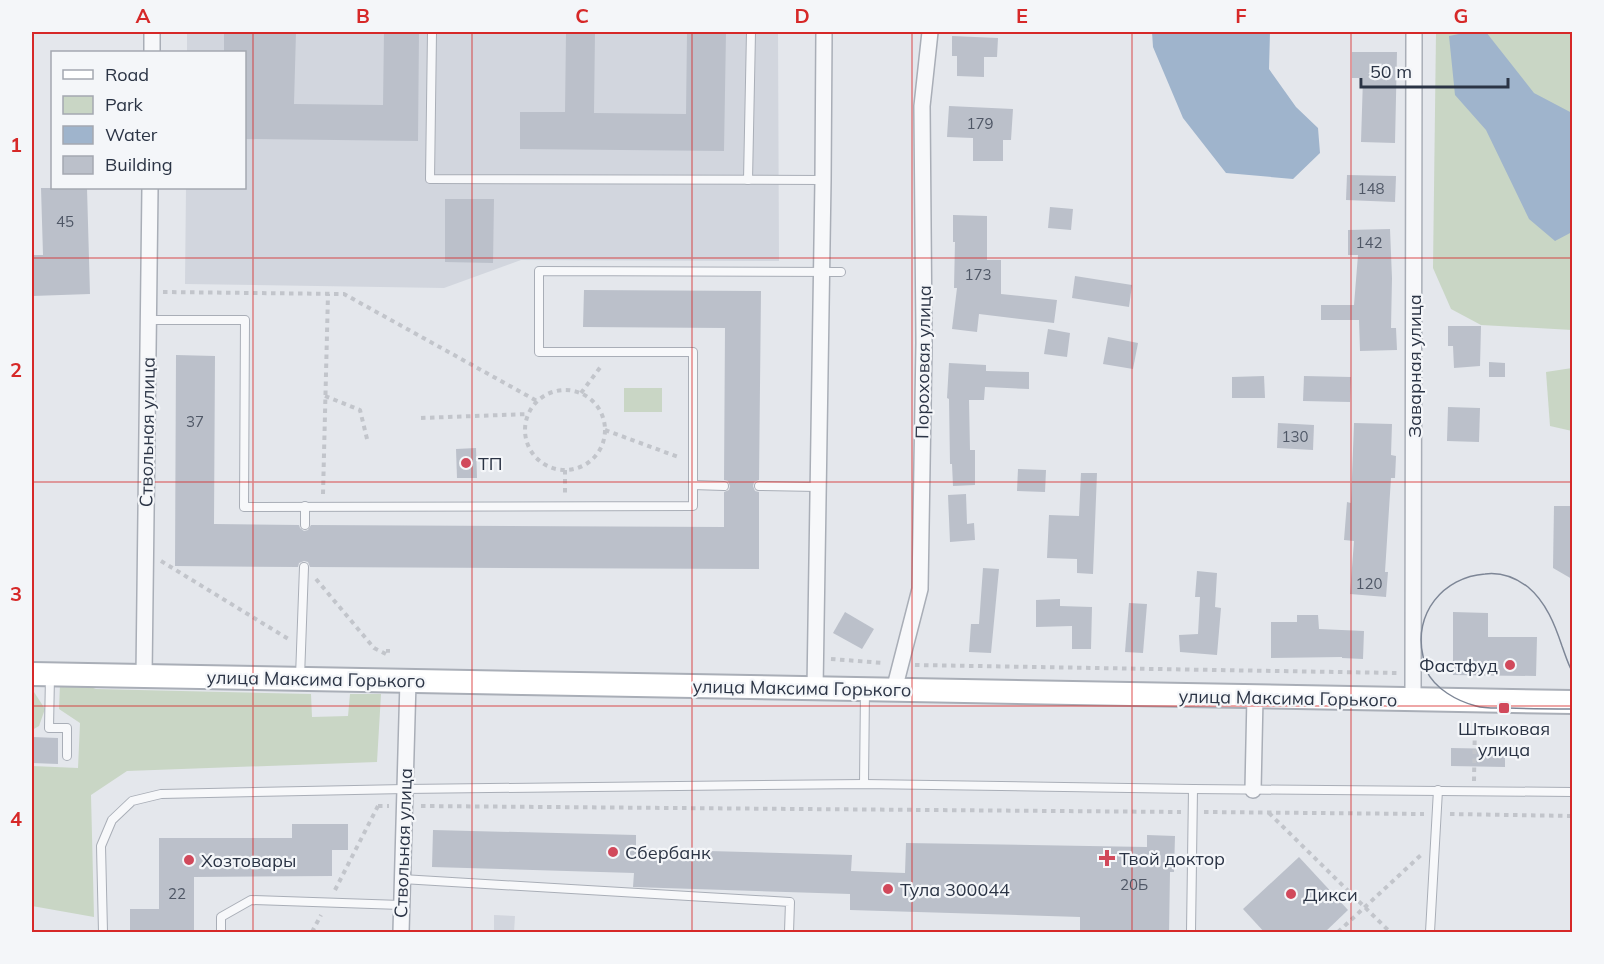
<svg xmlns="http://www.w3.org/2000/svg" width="1604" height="964" viewBox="0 0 1604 964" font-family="Mulish,sans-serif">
	<rect width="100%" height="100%" fill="#e4e7ec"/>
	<!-- built -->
	<g fill="#d2d6de">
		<polygon points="187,32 778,32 779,261 521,260 444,288 185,284 186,188 244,188 244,52 187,52"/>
		<polygon points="494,915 515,916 514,932 494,932"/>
	</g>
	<!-- green -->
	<g fill="#c9d6c5">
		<polygon points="1436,32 1572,32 1572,330 1481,325 1451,309 1433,268"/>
		<polygon points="1572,368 1572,431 1550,426 1546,372"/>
		<rect x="624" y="388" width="38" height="24"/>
		<polygon points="79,683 96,689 311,694 312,717 348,716 350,694 381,694 377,762 127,771 91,795 94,917 32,906 32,766 78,768 80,723 59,709 60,684"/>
		<polygon points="32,691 34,692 45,709 39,726 32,730"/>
	</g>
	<!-- water -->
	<g fill="#9fb4cc">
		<polygon points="1152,32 1270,32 1269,69 1296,107 1318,128 1320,153 1293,179 1226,173 1183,118 1153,47"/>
		<polygon points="1469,32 1486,32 1534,93 1572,113 1572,232 1555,241 1529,219 1486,130 1455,95 1449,36"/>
	</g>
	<!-- building -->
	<g fill="#bbc0ca">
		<polygon points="224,32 296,32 294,104 383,105 384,32 419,32 418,141 244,139 244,52 224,52"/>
		<polygon points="566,32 595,32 594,113 686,114 687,32 726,32 724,151 520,149 520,112 565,112"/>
		<polygon points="952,36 998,38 997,57 984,57 984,77 957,76 957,56 952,56"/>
		<polygon points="1352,52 1397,52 1395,143 1361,142 1363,78 1352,78"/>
		<polygon points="949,106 1013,109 1011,140 1003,140 1003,161 973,161 973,138 947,137"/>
		<polygon points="1347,175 1396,176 1395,202 1346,200"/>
		<polygon points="41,188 87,188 90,294 32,296 32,255 43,255"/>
		<polygon points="445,199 494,199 493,263 445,262"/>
		<polygon points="1050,207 1073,209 1071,230 1048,228"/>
		<polygon points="953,215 987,216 987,260 1001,260 1001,294 1057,300 1054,323 979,314 977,332 952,329 957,288 954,288 955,242 953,242"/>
		<polygon points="1390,229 1392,278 1391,328 1396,328 1397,350 1360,351 1359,320 1321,320 1321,305 1354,305 1358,255 1348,255 1348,230"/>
		<polygon points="1075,276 1132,285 1129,307 1072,298"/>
		<polygon points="584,290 761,291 759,480 754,482 753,486 755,491 759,492 759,569 310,567 308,562 304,561 299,563 298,567 175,566 176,355 215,356 214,524 299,525 300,528 304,531 308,530 311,525 724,527 724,492 729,490 730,486 728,481 724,480 725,328 583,327"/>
		<polygon points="1448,326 1481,326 1480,366 1454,368 1453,346 1448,346"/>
		<polygon points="1048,329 1070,333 1067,357 1044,354"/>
		<polygon points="1108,337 1138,343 1133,369 1103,364"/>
		<polygon points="1489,362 1505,363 1505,377 1489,377"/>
		<polygon points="949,363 986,365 986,371 1029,372 1029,389 985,387 984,400 969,400 970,450 975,450 975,485 953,486 952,464 950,464 949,399 947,398"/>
		<polygon points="1264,376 1265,398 1232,398 1232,377"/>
		<polygon points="1304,376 1351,377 1350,402 1303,401"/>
		<polygon points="1448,407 1480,408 1479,442 1447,441"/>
		<polygon points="1278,423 1314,425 1313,450 1277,448"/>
		<polygon points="1354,423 1392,424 1391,455 1396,456 1395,478 1391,478 1385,572 1388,572 1386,597 1350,594 1354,541 1344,540 1347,502 1351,503"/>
		<polygon points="476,448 477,478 457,478 456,449"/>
		<polygon points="1018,469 1046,470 1045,492 1017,491"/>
		<polygon points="1081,473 1097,473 1093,574 1077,573 1077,559 1047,558 1049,515 1079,516"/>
		<polygon points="966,494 967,524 974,523 975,540 950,542 948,495"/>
		<polygon points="1554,506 1572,506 1572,579 1553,568"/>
		<polygon points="983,568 999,569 991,653 969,652 971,624 979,624"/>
		<polygon points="1197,571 1217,573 1215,607 1221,608 1217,655 1180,652 1179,635 1198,634 1200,597 1195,597"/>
		<polygon points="1060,599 1060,606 1092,607 1091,649 1072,649 1072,626 1036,627 1036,600"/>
		<polygon points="1129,603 1147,604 1143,653 1125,652"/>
		<polygon points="845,612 874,629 862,649 833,633"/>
		<polygon points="1453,612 1488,613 1488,637 1537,637 1536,676 1453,675"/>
		<polygon points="1297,615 1318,615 1319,629 1364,631 1363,659 1342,658 1342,657 1271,658 1271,622 1297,622"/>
		<polygon points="32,737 58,738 58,764 32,763"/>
		<polygon points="1451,748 1505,749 1505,767 1451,766"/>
		<polygon points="292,824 348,824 348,850 332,850 332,876 194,877 194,933 130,933 130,909 159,909 159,838 292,838"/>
		<polygon points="433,830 636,835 636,849 852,855 851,871 905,873 906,843 1147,847 1147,835 1175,836 1174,872 1170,872 1169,933 1080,933 1080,917 850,910 850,894 633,887 634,873 432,867"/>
		<polygon points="1299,857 1348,910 1324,933 1265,933 1243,909"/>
	</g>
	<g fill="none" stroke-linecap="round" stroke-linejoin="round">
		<defs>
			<g id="service">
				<polyline points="432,32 430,179 823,180"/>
				<polyline points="748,180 751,32"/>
				<polyline points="149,320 245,320 244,507 693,506 693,352 539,352 539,271 841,272"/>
				<polyline points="693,485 724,486"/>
				<polyline points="759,486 818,487"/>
				<polyline points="305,506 305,525"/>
				<polyline points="50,676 49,728 67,728 67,756"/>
				<polyline points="300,677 304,567"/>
				<polyline points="864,784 865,690"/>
				<polyline points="402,879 790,902 789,932"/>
				<polyline points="103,932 101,846 112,820 132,801 161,794 405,789 864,784 1193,789 1572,792"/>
				<polyline points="221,932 221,917 251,900 401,905"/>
				<polyline points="1191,932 1193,789"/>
				<polyline points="1430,932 1438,790"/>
			</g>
			<g id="minor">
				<polyline points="152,52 152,32"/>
				<polyline points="144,676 150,188"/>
				<polyline points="815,689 823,180 824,32"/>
				<polyline points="894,690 920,589 924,343 922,106 930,32"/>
				<polyline points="1413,700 1414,32"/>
				<polyline points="1253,790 1255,697"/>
				<polyline points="401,932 408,681"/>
			</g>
			<polyline id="secondary" points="32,674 1572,702"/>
		</defs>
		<!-- service casing -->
		<use href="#service" stroke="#a9aeb7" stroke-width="10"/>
		<!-- minor casing -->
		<use href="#minor" stroke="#a9aeb7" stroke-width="18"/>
		<!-- secondary casing -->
		<use href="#secondary" stroke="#a9aeb7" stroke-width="26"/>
		<!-- path -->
		<g stroke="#c2c5cb" stroke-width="4" stroke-dasharray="4.5 4.5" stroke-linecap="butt">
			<polyline points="163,292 344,294 537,401"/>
			<circle cx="565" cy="430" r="40"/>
			<polyline points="581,393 602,365"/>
			<polyline points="325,396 360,410 368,443"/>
			<polyline points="421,418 528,414"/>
			<polyline points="605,430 681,458"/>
			<polyline points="565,470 565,493"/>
			<polyline points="323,494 328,294"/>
			<polyline points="161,561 290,640"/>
			<polyline points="316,579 374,648 388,655 388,649"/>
			<polyline points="831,659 884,663"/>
			<polyline points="915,665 1397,673"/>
			<polyline points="1474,781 1475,719"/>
			<polyline points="378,806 389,806"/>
			<polyline points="421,806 1181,812"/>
			<polyline points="1204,812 1424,814"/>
			<polyline points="1269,813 1390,932"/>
			<polyline points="1450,814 1572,816"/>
			<polyline points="335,890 378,806"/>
			<polyline points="312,932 321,915"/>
			<polyline points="1338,932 1421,855"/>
		</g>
		<!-- service -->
		<use href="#service" stroke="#f7f8fa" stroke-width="8"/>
		<!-- minor -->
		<use href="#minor" stroke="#f7f8fa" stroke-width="15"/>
		<!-- secondary -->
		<use href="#secondary" stroke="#fff" stroke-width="22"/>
		<!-- tram -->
		<path stroke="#7d8696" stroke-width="1.5" d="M1572,671C1568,664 1565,654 1562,646C1555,625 1546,602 1528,587C1516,578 1501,572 1485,574C1443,577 1413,614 1423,656C1424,661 1425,666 1426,670C1435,689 1457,701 1476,706C1486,709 1498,708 1508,708C1530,709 1551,709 1572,709"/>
	</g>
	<!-- grid -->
	<path fill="none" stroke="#d62828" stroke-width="1.5" stroke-opacity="0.55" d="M253,32V932M472,32V932M692,32V932M912,32V932M1132,32V932M1351,32V932M32,258H1572M32,482H1572M32,706H1572"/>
	<!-- markers -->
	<g fill="#d1495b" stroke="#f4f6f9" stroke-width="2">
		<circle cx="466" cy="463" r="6"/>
		<circle cx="1510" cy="665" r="6"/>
		<rect x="1498" y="702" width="12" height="12" rx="3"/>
		<circle cx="613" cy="852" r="6"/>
		<path d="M1104 849h6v6h6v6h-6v6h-6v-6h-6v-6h6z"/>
		<circle cx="189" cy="860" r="6"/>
		<circle cx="888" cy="889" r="6"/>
		<circle cx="1291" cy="894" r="6"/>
	</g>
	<g text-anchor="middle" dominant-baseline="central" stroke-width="4.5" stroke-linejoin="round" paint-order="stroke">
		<!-- number labels -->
		<g font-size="15" fill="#4f5766">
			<text x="980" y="123">179</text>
			<text x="1371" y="188">148</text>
			<text x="65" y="221">45</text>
			<text x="1369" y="242">142</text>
			<text x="978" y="274">173</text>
			<text x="195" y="421">37</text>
			<text x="1295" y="436">130</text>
			<text x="1369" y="583">120</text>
			<text x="1134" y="884">20Б</text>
			<text x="177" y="893">22</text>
		</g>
		<!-- street labels -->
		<g font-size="18" fill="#2b3445" stroke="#f4f6f9">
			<text transform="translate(923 362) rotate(-89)">Пороховая улица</text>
			<text transform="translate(1414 366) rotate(-90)">Заварная улица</text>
			<text transform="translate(147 432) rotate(-89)">Ствольная улица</text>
			<text transform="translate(316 679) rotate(1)">улица Максима Горького</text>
			<text transform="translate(802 688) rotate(1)">улица Максима Горького</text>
			<text transform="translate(1288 698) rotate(1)">улица Максима Горького</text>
			<text transform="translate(403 843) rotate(-88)">Ствольная улица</text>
		</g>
		<!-- poi labels -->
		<g font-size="18" fill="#2b3445" stroke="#f4f6f9" text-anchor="start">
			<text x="478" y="463">ТП</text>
			<text x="1498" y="665" text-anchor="end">Фастфуд</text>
			<text x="1504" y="728" text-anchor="middle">Штыковая<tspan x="1504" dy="21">улица</tspan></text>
			<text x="625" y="852">Сбербанк</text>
			<text x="1119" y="858">Твой доктор</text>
			<text x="201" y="860">Хозтовары</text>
			<text x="900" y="889">Тула 300044</text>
			<text x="1303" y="894">Дикси</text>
		</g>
	</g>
	<!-- border -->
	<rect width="1604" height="964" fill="none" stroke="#f4f6f9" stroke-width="66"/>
	<!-- legend -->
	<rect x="51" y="51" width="195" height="138" fill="#f4f6f9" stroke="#a4a8b1" stroke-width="1.5"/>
	<rect x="63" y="70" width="30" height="9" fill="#ffffff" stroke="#a4a8b1" stroke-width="1.5"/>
	<text x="105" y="81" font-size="18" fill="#2b3445">Road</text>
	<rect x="63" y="96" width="30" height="18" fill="#c9d6c5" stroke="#a4a8b1" stroke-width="1.5"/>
	<text x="105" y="111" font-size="18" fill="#2b3445">Park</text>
	<rect x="63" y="126" width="30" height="18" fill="#9fb4cc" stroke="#a4a8b1" stroke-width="1.5"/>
	<text x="105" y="141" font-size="18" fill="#2b3445">Water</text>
	<rect x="63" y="156" width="30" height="18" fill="#bbc0ca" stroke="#a4a8b1" stroke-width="1.5"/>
	<text x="105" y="171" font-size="18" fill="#2b3445">Building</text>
	<!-- scale -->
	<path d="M1361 78v9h147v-9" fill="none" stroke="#2b3445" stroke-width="3"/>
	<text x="1370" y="78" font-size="18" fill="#2b3445" stroke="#f4f6f9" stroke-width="4.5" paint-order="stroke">50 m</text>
	<rect x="33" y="33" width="1538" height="898" fill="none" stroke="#d62828" stroke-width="2"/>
	<g font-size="20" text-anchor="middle" font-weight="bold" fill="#d62828">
		<text x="143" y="23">A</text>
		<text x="363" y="23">B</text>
		<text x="582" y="23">C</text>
		<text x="802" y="23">D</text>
		<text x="1022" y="23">E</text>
		<text x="1241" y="23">F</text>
		<text x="1461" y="23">G</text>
		<text x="16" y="152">1</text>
		<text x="16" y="377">2</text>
		<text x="16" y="601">3</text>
		<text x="16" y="826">4</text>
	</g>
</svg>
